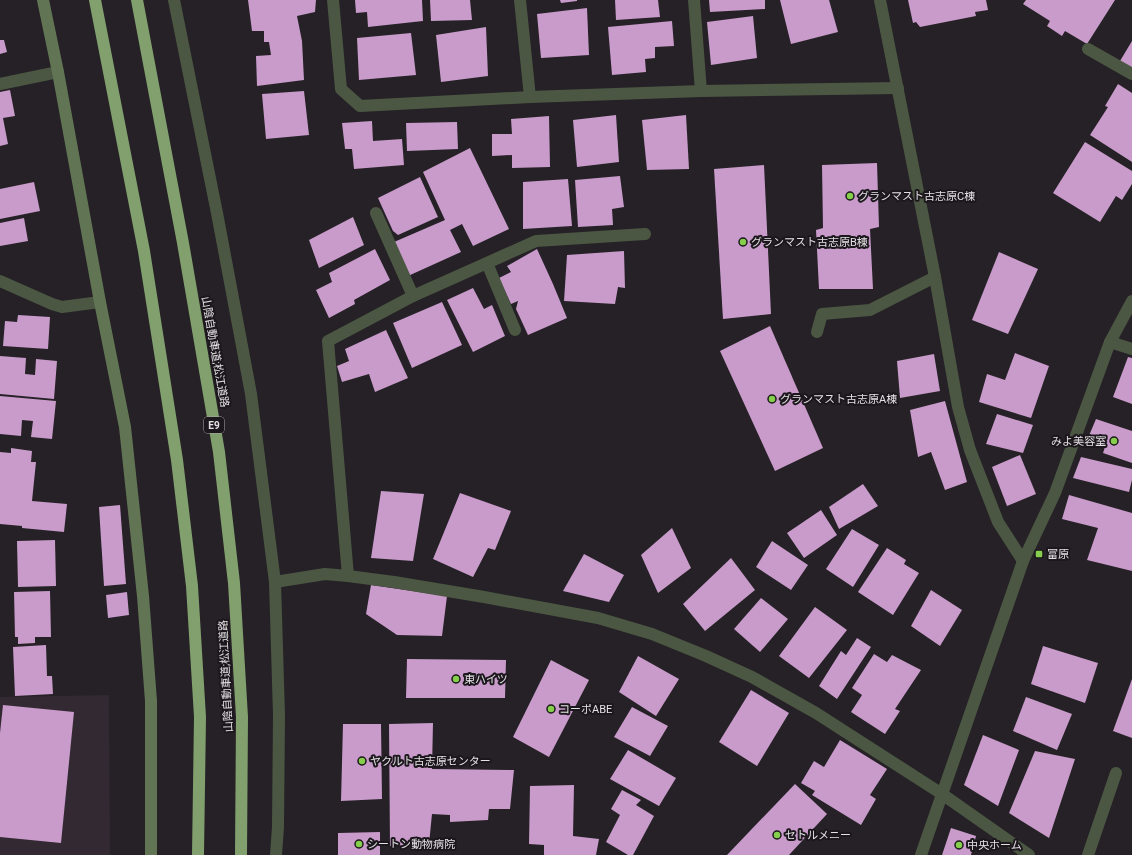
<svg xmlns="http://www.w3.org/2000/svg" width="1132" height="855" viewBox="0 0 1132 855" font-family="Roboto,'Noto Sans JP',sans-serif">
	<rect width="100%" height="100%" fill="#252126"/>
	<!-- built -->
	<polygon fill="#322932" points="109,695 110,855 0,855 0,697"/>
	<!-- building -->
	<g fill="#c89bca">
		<polygon points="248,0 316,0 315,12 297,16 302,41 304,80 257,86 256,56 271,55 269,42 264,42 264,31 252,31"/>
		<polygon points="355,0 422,0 423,21 368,27 367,12 356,13"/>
		<polygon points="430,0 470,0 472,20 431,21"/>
		<polygon points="560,0 577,0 577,1 561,3"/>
		<polygon points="615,0 658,0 660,17 616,20"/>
		<polygon points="709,0 765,0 765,9 710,12"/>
		<polygon points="780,0 829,0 838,32 791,44"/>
		<polygon points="908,0 986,0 988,10 975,12 976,16 920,27 916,22 913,23"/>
		<polygon points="1026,0 1115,0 1087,44 1065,31 1062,36 1047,26 1050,21 1023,4"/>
		<polygon points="587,8 589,55 541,58 537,14"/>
		<polygon points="753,16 757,58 711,65 707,22"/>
		<polygon points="672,21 674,46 655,47 655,58 645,59 646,72 612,75 608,27"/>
		<polygon points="486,27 488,76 441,82 436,35"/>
		<polygon points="411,33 416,75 359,80 357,38"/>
		<polygon points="0,40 4,40 7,52 0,54"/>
		<polygon points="1132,41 1132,68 1120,61"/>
		<polygon points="1118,84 1132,93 1132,162 1090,135 1108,107 1105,106"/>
		<polygon points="10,90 15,116 3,118 8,144 0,146 0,92"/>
		<polygon points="304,91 309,135 266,139 262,94"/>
		<polygon points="616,115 619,162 577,167 573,120"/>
		<polygon points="686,115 689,169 647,170 642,120"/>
		<polygon points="549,116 550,167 512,168 512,155 492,156 492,134 512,134 511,119"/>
		<polygon points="372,121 373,141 402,139 404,165 354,169 352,149 345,149 342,123"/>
		<polygon points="457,122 458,149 407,151 406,123"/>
		<polygon points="1085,142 1132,171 1132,184 1122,200 1116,196 1100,222 1053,193"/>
		<polygon points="470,148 509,229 473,246 462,224 450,230 461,252 408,276 394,242 445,220 423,172"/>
		<polygon points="877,163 879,227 870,229 873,289 819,289 816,230 823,228 822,165"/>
		<polygon points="764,165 771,314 723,319 714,169"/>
		<polygon points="620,176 624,207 612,209 613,225 578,227 575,180"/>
		<polygon points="420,177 438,217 398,235 393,231 378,198"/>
		<polygon points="568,179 572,226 523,229 523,182"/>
		<polygon points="34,182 40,211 0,219 0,189"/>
		<polygon points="353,217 364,245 319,268 309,240"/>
		<polygon points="24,218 28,241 0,246 0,223"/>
		<polygon points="375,249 390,280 354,300 355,304 329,318 316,290 332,282 329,273"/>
		<polygon points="537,249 553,284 567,318 528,335 516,309 518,301 511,304 499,278 511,272 507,266"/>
		<polygon points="624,251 625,288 618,287 615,304 564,301 567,255"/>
		<polygon points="999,252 1038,269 1008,334 972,320"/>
		<polygon points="473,288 484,309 492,305 505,336 473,352 447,300"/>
		<polygon points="442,302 462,345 412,368 393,323"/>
		<polygon points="18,315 50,317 48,349 3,346 5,321 17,322"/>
		<polygon points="770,326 823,448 775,471 720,351"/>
		<polygon points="386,330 408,378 375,392 369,374 342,382 337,366 349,361 345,349"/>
		<polygon points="1015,353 1049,366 1031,418 979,402 987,374 1005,380"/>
		<polygon points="934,354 940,391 900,398 897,361"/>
		<polygon points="0,356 26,358 25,374 35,375 36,359 57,361 54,399 0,394"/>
		<polygon points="1128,357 1132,358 1132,404 1113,397"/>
		<polygon points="0,396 56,401 52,439 31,437 33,421 22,420 21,436 0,434"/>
		<polygon points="945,401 967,482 945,490 931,452 918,457 910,410"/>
		<polygon points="997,414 1033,425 1023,453 986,444"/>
		<polygon points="1096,419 1132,431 1132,463 1103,453 1106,444 1088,438"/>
		<polygon points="11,448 32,451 31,462 36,462 32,501 67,504 64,532 22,528 22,526 0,524 0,452 11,453"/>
		<polygon points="1020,455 1036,494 1007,506 992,467"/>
		<polygon points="1081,457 1132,469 1132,480 1129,492 1073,478"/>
		<polygon points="863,484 878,506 839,529 829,507"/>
		<polygon points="381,491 424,494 413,561 371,558"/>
		<polygon points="460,493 511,511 495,550 488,548 473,577 433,559"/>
		<polygon points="1069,495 1132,513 1132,571 1087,560 1098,528 1062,519"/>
		<polygon points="120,505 126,584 104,586 99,507"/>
		<polygon points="821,510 837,535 804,558 787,533"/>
		<polygon points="672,528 691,568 658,593 641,555"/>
		<polygon points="852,529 879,545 853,587 826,569"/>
		<polygon points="55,540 56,586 18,587 17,541"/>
		<polygon points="772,541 808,565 791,590 756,567"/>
		<polygon points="887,548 906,560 904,564 919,573 893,615 858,592"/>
		<polygon points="584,554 624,575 609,602 563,591"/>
		<polygon points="731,558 755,590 705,631 683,604"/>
		<polygon points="371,585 447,596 442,636 397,635 366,614"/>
		<polygon points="931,590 962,610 940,646 911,626"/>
		<polygon points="50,591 51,637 35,637 35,643 18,644 18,637 15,637 14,592"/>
		<polygon points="127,592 129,615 108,618 106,595"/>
		<polygon points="761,598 788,619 760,652 734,629"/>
		<polygon points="815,607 847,630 809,678 779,656"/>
		<polygon points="857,638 871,647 837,699 819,686 841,651 846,655"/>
		<polygon points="46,645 47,676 52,676 53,694 15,696 13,647"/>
		<polygon points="1043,646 1098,663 1085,703 1031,684"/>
		<polygon points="874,654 887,662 892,655 921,670 895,709 900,711 885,734 851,712 862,695 852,688"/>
		<polygon points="638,656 679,679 656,716 619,692"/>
		<polygon points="407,659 506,660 505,698 406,698"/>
		<polygon points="551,660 589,680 549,757 513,737"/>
		<polygon points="1132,679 1132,738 1113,731"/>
		<polygon points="751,690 789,713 757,766 719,742"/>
		<polygon points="1026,697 1072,714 1057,750 1013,731"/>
		<polygon points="3,705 74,712 61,843 0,837 0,733"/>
		<polygon points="632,707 668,726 650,756 614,737"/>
		<polygon points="433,723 432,769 514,770 510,809 489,809 488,820 450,822 450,815 432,814 429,844 390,846 389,724"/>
		<polygon points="343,724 381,724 382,799 341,801"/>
		<polygon points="983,735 1019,750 998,806 964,785"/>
		<polygon points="840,740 887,769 870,795 876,799 861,825 812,795 815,791 801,783 814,761 824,767"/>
		<polygon points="628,750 676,778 659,806 610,779"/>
		<polygon points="1035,751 1075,759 1049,838 1009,813"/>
		<polygon points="795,784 827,814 789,855 727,855"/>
		<polygon points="574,785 573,836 599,839 596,855 544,855 544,845 529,844 530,786"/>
		<polygon points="622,790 641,800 636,805 654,816 633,855 628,855 606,842 620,815 611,809"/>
		<polygon points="951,828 976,836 971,855 942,855"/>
		<polygon points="380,832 380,855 338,855 338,833"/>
	</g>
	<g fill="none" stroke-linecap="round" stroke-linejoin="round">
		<!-- lane -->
		<g stroke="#4b5743" stroke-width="12">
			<polyline points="1088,49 1132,74"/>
			<polyline points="376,213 413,296"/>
			<polyline points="487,263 515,330"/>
			<polyline points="817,332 822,314 870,310 935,277"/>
			<polyline points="1088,855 1116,773"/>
		</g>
		<!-- street -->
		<g stroke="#4b5743" stroke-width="12">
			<polyline points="174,0 217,213 251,394 275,582 279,715 278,827 276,855"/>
			<polyline points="333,0 341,89 360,106 530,97 520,0"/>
			<polyline points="694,0 701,91"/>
			<polyline points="880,0 935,277 958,407 970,450 998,522 1023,561"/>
			<polyline points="0,84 58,72"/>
			<polyline points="530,97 701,91 898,88"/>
			<polyline points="0,281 52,304 62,307 100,302"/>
			<polyline points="1110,342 1132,349"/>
			<polyline points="348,576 328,341 413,296 536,241 645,234"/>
			<polyline points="275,582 325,574 348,576 394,582 484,597 598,618 652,634 706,656 752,677 816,713 942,794 1029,855"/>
			<polyline points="921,855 1023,561 1055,493 1110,342 1132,301"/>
		</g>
		<!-- secondary -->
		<polyline stroke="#617554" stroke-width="12" points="43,0 58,72 100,302 125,427 143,596 151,701 151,855"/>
		<!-- highway -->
		<g stroke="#81a06d" stroke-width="12">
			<polyline points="95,0 144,251 177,460 192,586 200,717 198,855"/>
			<polyline points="137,0 183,243 219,452 234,583 242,717 241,855"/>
		</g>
	</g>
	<!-- markers -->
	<g fill="#85cf4c" stroke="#1c171c" stroke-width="1.5">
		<circle cx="850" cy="196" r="4"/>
		<circle cx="743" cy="242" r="4"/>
		<circle cx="772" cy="399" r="4"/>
		<circle cx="1114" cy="441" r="4"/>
		<rect x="1035" y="550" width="8" height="8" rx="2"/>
		<circle cx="456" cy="679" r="4"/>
		<circle cx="551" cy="709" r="4"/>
		<circle cx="362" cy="761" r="4"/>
		<circle cx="777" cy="835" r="4"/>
		<circle cx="359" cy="844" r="4"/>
		<circle cx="959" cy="845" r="4"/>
	</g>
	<g text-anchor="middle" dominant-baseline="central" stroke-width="4" stroke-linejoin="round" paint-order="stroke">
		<!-- shield labels -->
		<rect fill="#1c171c" stroke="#a8a4a8" stroke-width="1" x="204" y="417" width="20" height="16" rx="3"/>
		<g font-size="10" font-weight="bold" fill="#e4e1e4">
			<text x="214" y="425">E9</text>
		</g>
		<!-- poi labels -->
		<g font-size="11" fill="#e4e1e4" stroke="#1c171c" text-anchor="start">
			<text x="858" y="196">グランマスト古志原C棟</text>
			<text x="751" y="242">グランマスト古志原B棟</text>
			<text x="780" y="399">グランマスト古志原A棟</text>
			<text x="1106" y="441" text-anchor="end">みよ美容室</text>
			<text x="1047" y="554">富原</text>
			<text x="464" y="679">東ハイツ</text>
			<text x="559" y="709">コーポABE</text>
			<text x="370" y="761">ヤクルト古志原センター</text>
			<text x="785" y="835">セトルメニー</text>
			<text x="367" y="844">シートン動物病院</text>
			<text x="967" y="845">中央ホーム</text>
		</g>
		<!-- street labels -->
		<g font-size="11" fill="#e4e1e4" stroke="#1c171c">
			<text transform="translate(215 352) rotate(80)">山陰自動車道;松江道路</text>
			<text transform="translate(226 676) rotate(-93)">山陰自動車道;松江道路</text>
		</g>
	</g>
</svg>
